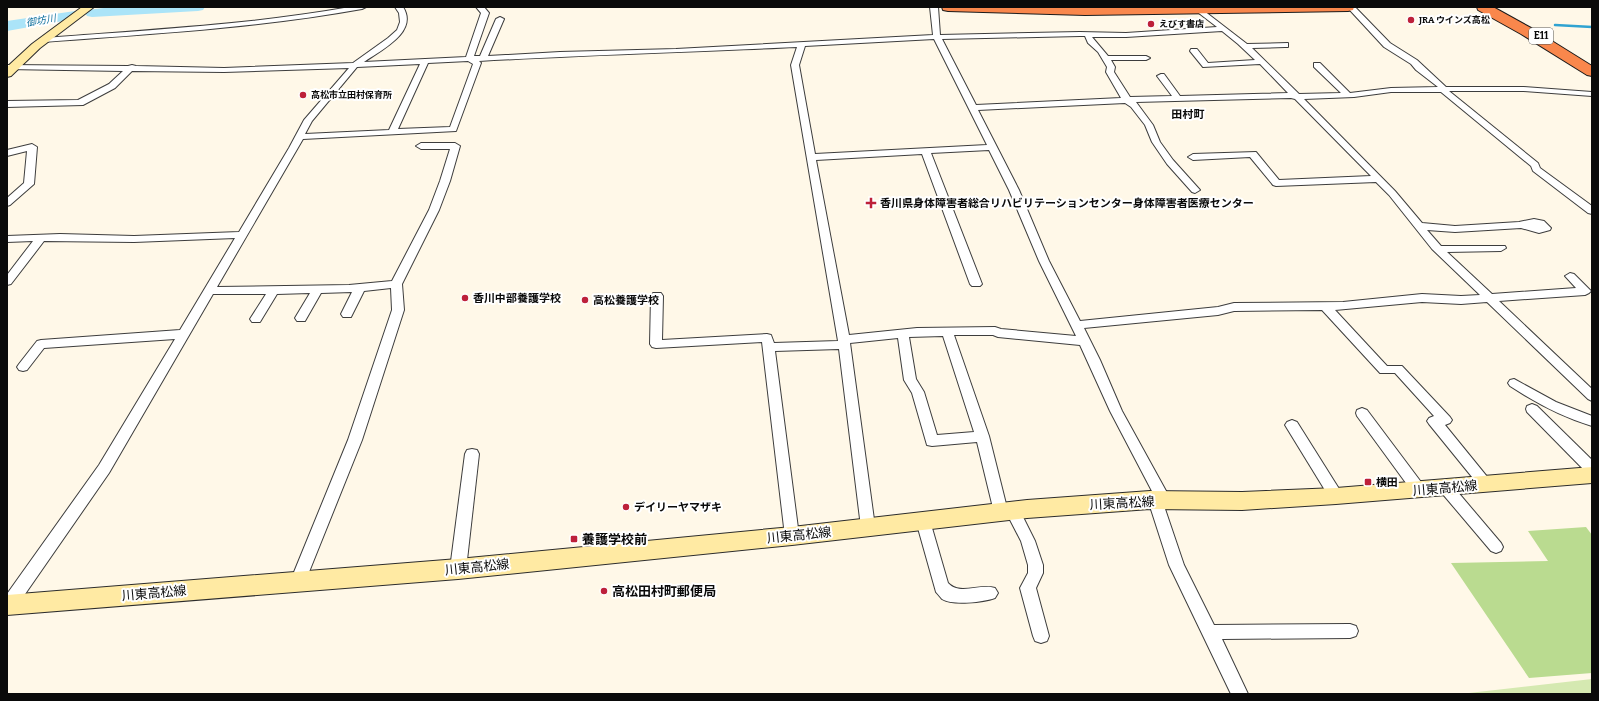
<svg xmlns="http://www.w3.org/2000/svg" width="1599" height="701" viewBox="0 0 1599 701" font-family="Bitter,'Noto Sans JP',serif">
	<rect width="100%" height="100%" fill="#fff8e8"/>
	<!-- green -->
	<polygon fill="#d5e9b1" points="1592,679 1592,694 1460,694"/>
	<!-- forest -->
	<polygon fill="#badb90" points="1586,527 1592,535 1592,673 1529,678 1451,563 1548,561 1528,531"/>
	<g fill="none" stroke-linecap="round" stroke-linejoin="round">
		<!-- stream -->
		<polyline stroke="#30a3d1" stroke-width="2.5" points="1555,25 1592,27"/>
		<!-- river -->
		<g fill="#abe4f8" fill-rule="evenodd">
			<polygon points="112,7 205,7 203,10 198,11 92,17 87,16 85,13 87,10"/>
			<polygon points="75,11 80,12 82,15 80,18 7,31 7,21"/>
		</g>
		<defs>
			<g id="street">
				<path d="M350,7H366L362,9C257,28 150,34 44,42L40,40L44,38C146,30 249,25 350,7Z"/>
				<path d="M395,7H403C419,32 381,50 364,62L466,57L481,13L476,7H484L489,13L474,56H480L496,19L500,17L504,19L488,56L560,52L676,49L933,35L930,7H938L940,35L1080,32L1126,33L1217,27L1191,7H1199L1247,44L1288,43V47H1285L1252,48L1299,94L1341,93L1314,67V63H1320L1350,93L1391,88L1438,87L1416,70L1411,64L1384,47L1347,7H1355L1390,43L1417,60L1446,87H1524L1592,92V96L1524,91H1449L1538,163L1540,168L1592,206V214L1588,213L1533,171L1531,166L1441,92H1391L1354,97L1304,99L1395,191L1422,223L1455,226L1519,222L1534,219L1544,221L1551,228L1550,230L1539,233L1521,228L1455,232L1427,230L1441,246H1505L1506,248L1501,251L1447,252L1492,294L1576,288L1565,276L1570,273L1574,274L1591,291L1589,293L1585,295L1499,301L1592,389V401L1588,399L1487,302L1461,304L1422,302L1335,310L1387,366H1402L1450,417L1452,420L1450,423L1445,425L1493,484L1491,488L1486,490L1481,488L1429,424L1427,421L1429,418L1434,416L1395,373H1380L1322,310L1234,311L1218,315L1084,328L1100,360L1122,411L1171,500L1169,504L1164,506L1184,565L1214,625L1350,624L1356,626L1358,631L1356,636L1350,638L1222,639L1248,694H1231L1169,565L1148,500L1150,496L1154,495L1110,411L1080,345L998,337L993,335H954L989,436L1007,508L1013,505L1018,507L1035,541L1043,565V573L1036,588L1049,636L1047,641L1041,643L1035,641L1033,636L1020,588L1028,573V565L1021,541L1007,514L1006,516L1001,518L996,516L994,512L977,442L932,446L927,445L912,393L904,380L898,338L850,343L875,527L873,531L868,533L863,531L861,527L839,349L775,351L799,536L797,540L792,542L787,540L785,536L762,342L656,348L652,347L650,344L651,296L653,293H661L663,296L662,340L767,334L771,335L774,343L838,341L791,65L797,47C691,52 585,55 479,61L481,63L456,131L303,139L217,287L349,285L392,281L429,210L440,181L450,149H421L416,146L421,143H455L460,146L450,181L439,210L402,284L404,310L362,440L303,587L298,589L293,587L290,582L348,440L392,310L391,288L364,291L351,317H343L341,314L352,292L321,293L305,321H297L295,318L310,293L277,294L260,322H252L250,319L266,294H213L109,473L14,610L7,612V594L99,465L175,339L44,348L27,370L23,371L19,370L17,367L19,364L37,341L41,340L180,330L235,238L134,242L44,241L11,284L7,285V275L33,241L7,242V236L60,234L134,236L239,232L289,148L304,120L349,68L224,72L132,71L115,88L83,105L7,107V101L78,100L109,84L123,71L7,69V65L128,66L132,65L136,66L224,68L353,63L388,38L397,30L400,22L399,13ZM1222,31L1238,44L1255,60L1208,63L1197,49H1191L1190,51L1203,67L1260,64L1288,93L1180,96L1164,74H1161L1157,76L1172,96L1130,97L1114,72L1115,67L1111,60H1146L1150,58L1146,56H1108L1092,37H1126ZM1080,36H1085L1088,43L1098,52L1107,67L1106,72L1121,98L976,105L942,39ZM934,39L987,145L815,154L799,65L805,46ZM468,61L473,64L450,127L398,129L428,63ZM420,64L389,130L305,134L312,121L357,67ZM1291,98L1295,99L1371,176L1279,180L1256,152L1193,154L1188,157L1193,160L1250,157L1273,185L1276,186L1376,182L1389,195L1432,249L1480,295L1461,296L1422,294L1343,302L1234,303L1218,307L1080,321L1049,261L1019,190L978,110L1125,103L1131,107L1145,125L1152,142L1167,164L1192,192L1195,193L1200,190L1173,160L1160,142L1153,125L1136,102ZM989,150L1009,190L1039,261L1076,336L1001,329L995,327L917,328L849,335L816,160L922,154L970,284L972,286H980L982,284L931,153ZM943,336L974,432L937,435L924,392L916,379L909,337Z"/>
				<polygon points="32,144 37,147 34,184 10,205 7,206 7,198 24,183 27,151 7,156 7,150"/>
				<path d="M1514,379L1556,402L1592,416V426C1562,417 1536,403 1510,386L1508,383L1510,380Z"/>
				<polygon points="1532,404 1537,406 1592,460 1592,474 1587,473 1527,412 1526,409 1527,406"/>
				<polygon points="1362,408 1367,410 1424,486 1426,490 1424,494 1419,496 1414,494 1357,416 1356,413 1357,410"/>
				<polygon points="1292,420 1297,422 1341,492 1343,496 1341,500 1336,502 1331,500 1285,425 1287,422"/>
				<polygon points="472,449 477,450 479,454 466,569 463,574 458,576 453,574 450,569 465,454 467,450"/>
				<polygon points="1446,482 1451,484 1501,543 1503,547 1501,551 1496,553 1491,551 1441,492 1439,488 1441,484"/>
				<path d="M923,515L928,517L930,521L948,583C960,596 980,583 995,588L998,593L995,598C984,602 953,606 942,599C940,597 938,594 936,592L916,521L918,517Z"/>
			</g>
			<g id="secondary">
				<polygon points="82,7 94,7 40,48 11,76 7,77 7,67 32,44"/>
				<polygon points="1592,467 1592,483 1336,504 1242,510 1150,509 1027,518 792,545 458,579 7,615 7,595 458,559 792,527 1027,500 1150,491 1242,492 1336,488"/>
			</g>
			<g id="highway">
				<polygon points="942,7 1354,7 1353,10 1348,11 1085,15 948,11 943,10"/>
				<polygon points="1477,7 1493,7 1531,28 1592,66 1592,76 1587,75 1521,34 1478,10"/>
			</g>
		</defs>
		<!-- street casing -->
		<use href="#street" stroke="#3d3d3d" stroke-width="2"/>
		<!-- secondary casing -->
		<use href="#secondary" stroke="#2c2c2c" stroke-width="2"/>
		<!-- highway casing -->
		<use href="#highway" stroke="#1b1b1b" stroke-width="2"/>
		<!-- street -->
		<use href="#street" fill="#fff" fill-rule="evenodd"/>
		<!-- secondary -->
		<use href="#secondary" fill="#ffeaa3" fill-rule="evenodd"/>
		<!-- highway -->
		<use href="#highway" fill="#f9874c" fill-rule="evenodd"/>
	</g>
	<!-- markers -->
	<g fill="#bd203a" stroke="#fff" stroke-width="1.5">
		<circle cx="1411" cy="20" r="4"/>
		<circle cx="1151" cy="24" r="4"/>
		<circle cx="303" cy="95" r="4"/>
		<path d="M869 197h4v4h4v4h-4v4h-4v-4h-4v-4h4z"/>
		<circle cx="465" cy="298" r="4"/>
		<circle cx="585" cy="300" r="4"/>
		<rect x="1364" y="478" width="8" height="8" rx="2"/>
		<circle cx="626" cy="507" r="4"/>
		<rect x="570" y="535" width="8" height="8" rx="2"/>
		<circle cx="604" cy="591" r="4"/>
	</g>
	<g text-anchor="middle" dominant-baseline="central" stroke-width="4" stroke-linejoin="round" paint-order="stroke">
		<!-- far-poi labels -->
		<g font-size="9" font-weight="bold" fill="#0a0a0a" stroke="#fff" text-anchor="start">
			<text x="1419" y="20">JRA ウインズ高松</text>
			<text x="1159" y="24">えびす書店</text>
			<text x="311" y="95">高松市立田村保育所</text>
		</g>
		<!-- far-water labels -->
		<g font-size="10" font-style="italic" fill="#12719e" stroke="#fff">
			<text transform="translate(41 21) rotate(-10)">御坊川</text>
		</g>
		<!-- shield labels -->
		<rect fill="#fff" stroke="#545454" stroke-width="1" x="1529" y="28" width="24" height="16" rx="3"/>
		<g font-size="10" font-weight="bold" fill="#0a0a0a">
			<text x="1541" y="36">E11</text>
		</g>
		<!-- far-quarter labels -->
		<g font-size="11" font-weight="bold" fill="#0a0a0a" stroke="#fff">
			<text x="1188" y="114">田村町</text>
		</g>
		<!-- poi labels -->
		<g font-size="11" font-weight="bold" fill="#0a0a0a" stroke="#fff" text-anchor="start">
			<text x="880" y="203">香川県身体障害者総合リハビリテーションセンター身体障害者医療センター</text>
			<text x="473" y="298">香川中部養護学校</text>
			<text x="593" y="300">高松養護学校</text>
			<text x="1376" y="482">横田</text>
			<text x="634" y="507">デイリーヤマザキ</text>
		</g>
		<!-- near-street labels -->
		<g font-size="13" fill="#0a0a0a" stroke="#fff">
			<text transform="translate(1445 488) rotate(-5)">川東高松線</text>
			<text transform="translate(1122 503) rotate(-3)">川東高松線</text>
			<text transform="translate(799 535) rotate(-6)">川東高松線</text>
			<text transform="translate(477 567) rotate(-6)">川東高松線</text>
			<text transform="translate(154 593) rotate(-5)">川東高松線</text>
		</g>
		<!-- near-poi labels -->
		<g font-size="13" font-weight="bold" fill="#0a0a0a" stroke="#fff" text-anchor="start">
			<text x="582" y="539">養護学校前</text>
			<text x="612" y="591">高松田村町郵便局</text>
		</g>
	</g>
	<!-- border -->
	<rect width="1599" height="701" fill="none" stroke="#0a0a0a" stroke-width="16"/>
</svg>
